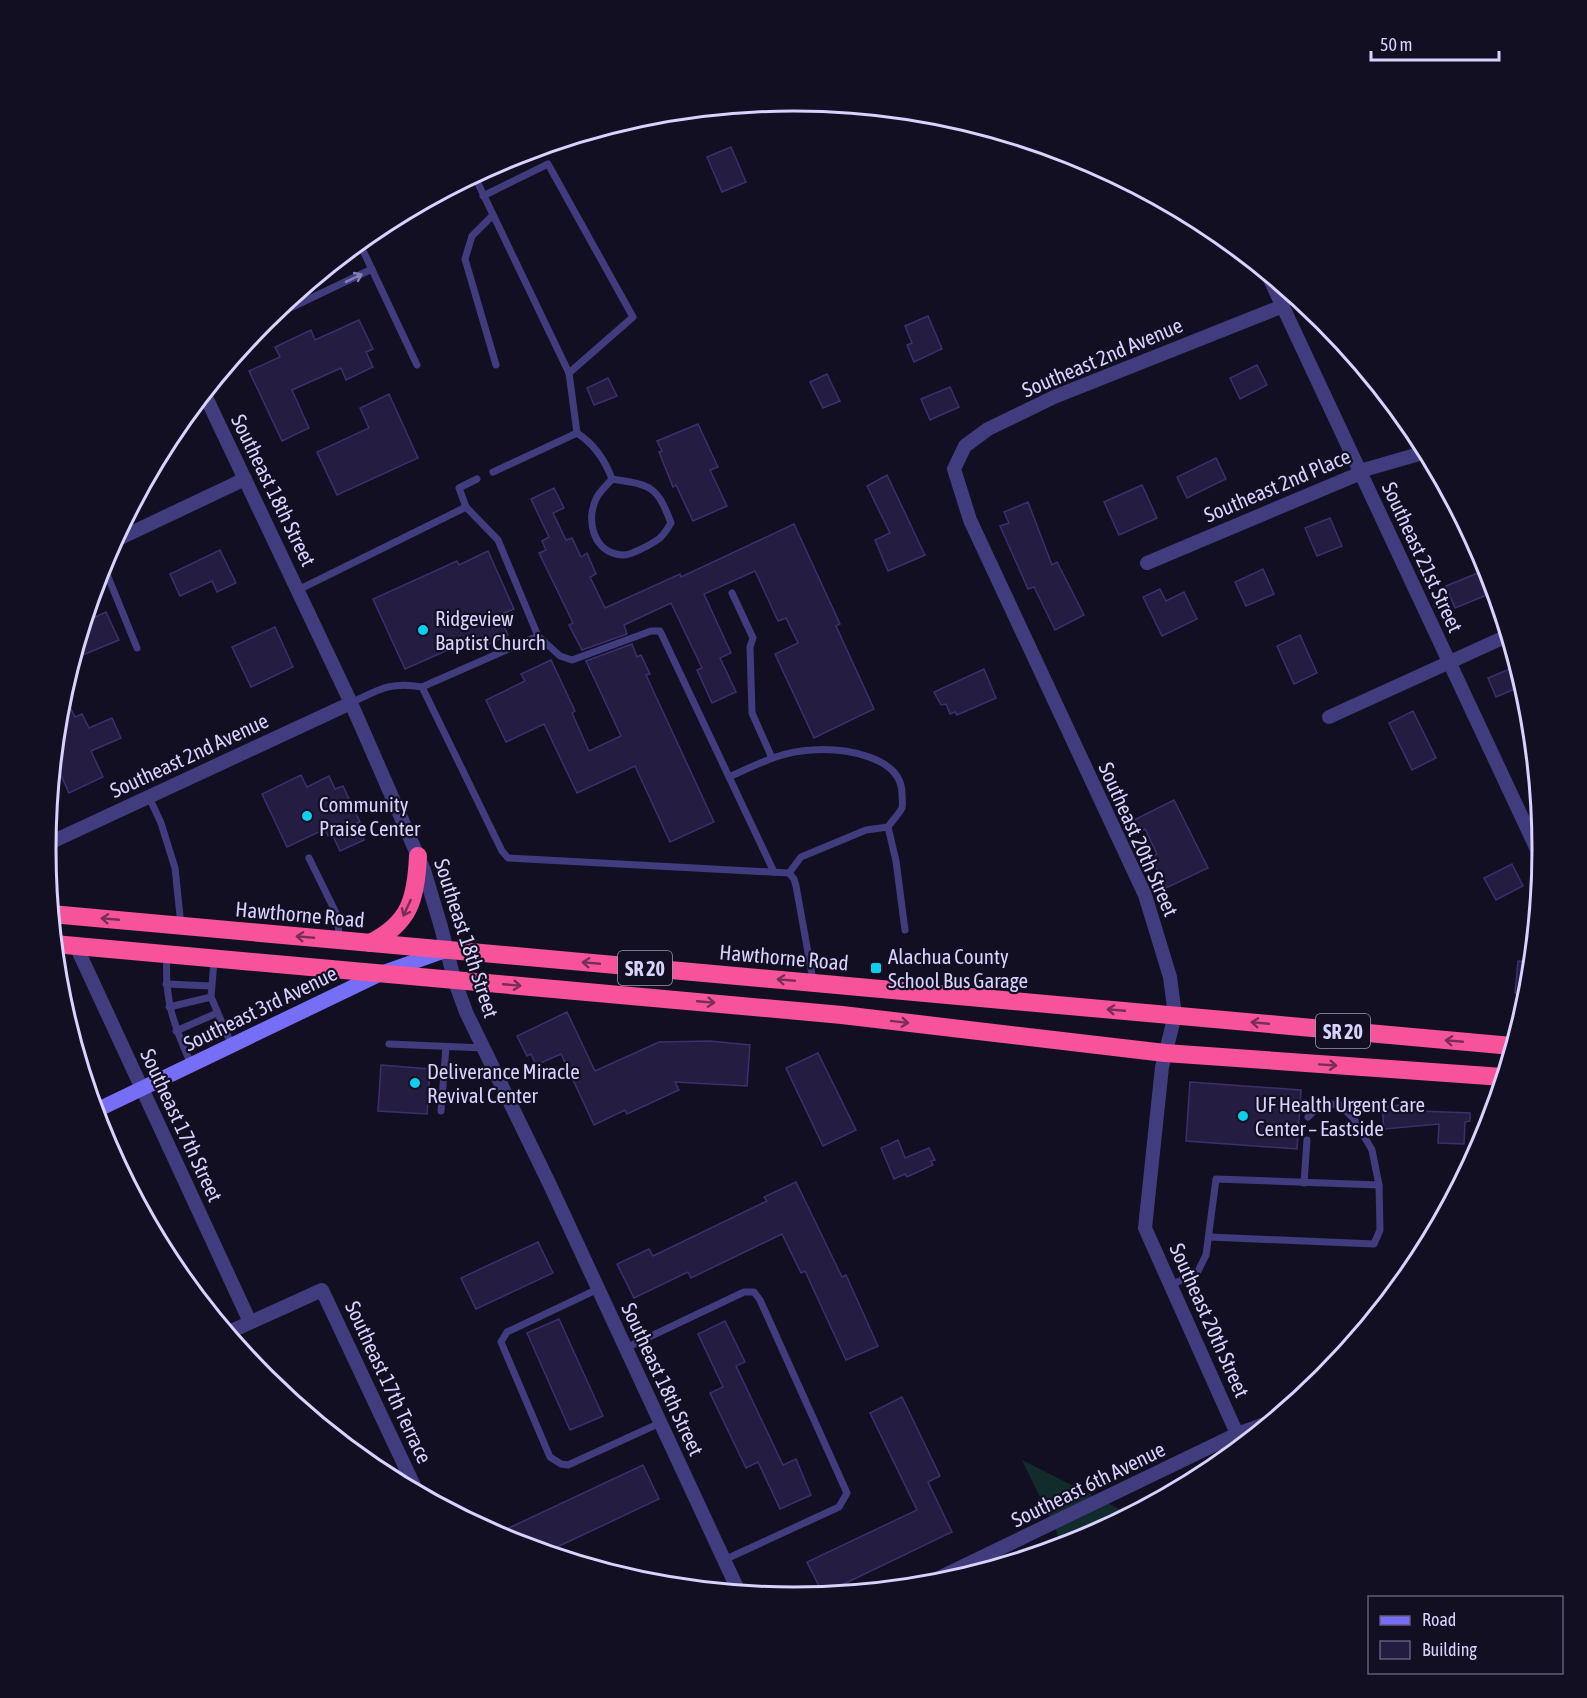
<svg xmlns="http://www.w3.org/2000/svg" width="1587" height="1698" viewBox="0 0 1587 1698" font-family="'Asap Condensed',sans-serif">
	<rect width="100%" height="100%" fill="#130f22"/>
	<!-- green -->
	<polygon fill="#122b2b" points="1022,1460 1129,1514 1080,1541 1061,1546 1056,1530"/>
	<!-- building -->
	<g fill="#251c41" stroke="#3d2f6c" stroke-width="1.5">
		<polygon points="731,147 746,182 722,192 707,157"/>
		<polygon points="928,316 942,349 914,362 907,345 912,343 905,326"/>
		<polygon points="359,320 373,349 366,352 373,367 346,380 341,368 292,390 309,428 282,441 249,371 280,357 275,347 311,330 315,340"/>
		<polygon points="1257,365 1267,385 1240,399 1230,378"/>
		<polygon points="827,374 840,401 823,408 810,382"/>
		<polygon points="608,378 617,396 594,405 587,388"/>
		<polygon points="950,387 959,407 930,420 921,399"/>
		<polygon points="389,394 418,458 337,495 317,452 369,428 360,408"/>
		<polygon points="698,424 718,467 710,470 727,506 693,521 676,485 673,487 659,452 662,451 657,441"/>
		<polygon points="1216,458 1226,479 1187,498 1177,477"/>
		<polygon points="887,475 925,555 888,571 875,540 890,533 867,486"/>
		<polygon points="1142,485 1157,518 1119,535 1104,502"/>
		<polygon points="554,488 564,508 553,513 566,540 572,538 581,557 587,553 596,574 590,577 605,608 680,574 681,577 794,524 840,624 836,626 874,709 814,738 775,654 798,643 786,618 778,621 755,571 704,594 731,653 720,658 736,692 712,703 697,670 702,668 671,603 624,625 627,634 582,650 569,625 573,623 539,553 546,550 542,541 549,537 531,499"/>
		<polygon points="1028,502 1052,565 1057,562 1084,615 1055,630 1034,587 1028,589 1000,526 1009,523 1004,512"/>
		<polygon points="1330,518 1342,546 1317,556 1305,528"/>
		<polygon points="220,550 236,583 217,592 212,581 180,596 170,574"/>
		<polygon points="488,551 514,609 499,615 508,635 480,648 475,638 405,669 373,599 457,561 459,565"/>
		<polygon points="1263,569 1274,594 1246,606 1235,582"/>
		<polygon points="1478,573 1487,595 1455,608 1446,586"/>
		<polygon points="1160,589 1166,601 1184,592 1197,619 1162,636 1143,597"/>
		<polygon points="106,612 119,640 73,659 84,622"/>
		<polygon points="275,627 293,667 251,687 232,647"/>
		<polygon points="1300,635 1317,673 1294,684 1277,646"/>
		<polygon points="632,644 637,657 641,655 650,674 646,675 714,822 670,842 635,766 577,793 544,724 506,742 486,700 525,681 521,674 551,660 575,711 572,713 589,751 621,736 586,661"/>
		<polygon points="1517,666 1522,686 1496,697 1488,678"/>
		<polygon points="984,669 996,698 957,715 955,712 950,714 946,704 941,705 934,692"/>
		<polygon points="69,705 75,717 82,714 89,728 112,718 121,738 91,751 103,777 69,793 59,771 52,773 59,710"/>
		<polygon points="1413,711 1436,758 1412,770 1389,723"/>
		<polygon points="301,775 307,787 329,776 335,789 343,786 360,822 357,823 364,840 340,851 332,834 328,836 325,829 287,847 262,794"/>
		<polygon points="1174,800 1208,868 1166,888 1151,857 1157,854 1145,829 1136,834 1130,822"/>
		<polygon points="1512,864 1523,886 1496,900 1484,878"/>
		<polygon points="1518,961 1531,962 1528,994 1515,993"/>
		<polygon points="567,1012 595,1071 659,1042 710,1041 750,1045 747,1086 675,1082 679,1090 627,1114 625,1110 594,1125 561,1054 536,1065 531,1054 527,1056 517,1036"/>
		<polygon points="818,1053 856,1130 823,1146 786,1068"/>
		<polygon points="381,1065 430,1069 427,1114 378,1111"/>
		<polygon points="1190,1082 1301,1090 1297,1149 1186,1141"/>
		<polygon points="1420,1103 1421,1111 1470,1113 1470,1121 1465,1122 1464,1144 1438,1143 1439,1124 1384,1129 1382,1107"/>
		<polygon points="898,1140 905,1158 929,1148 935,1160 931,1161 933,1165 907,1177 905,1174 894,1179 881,1148"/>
		<polygon points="796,1182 842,1277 846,1275 878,1346 846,1360 805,1271 801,1273 782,1234 691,1278 688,1272 634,1298 617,1264 649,1249 653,1256 767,1201 764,1197"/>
		<polygon points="538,1242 553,1273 476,1309 461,1278"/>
		<polygon points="559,1319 603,1416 570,1430 527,1333"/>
		<polygon points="725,1321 745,1362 736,1366 783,1465 796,1459 811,1495 780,1509 758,1462 746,1468 710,1393 723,1387 698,1334"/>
		<polygon points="902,1397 940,1476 928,1482 952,1532 823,1594 807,1562 917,1510 870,1413"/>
		<polygon points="643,1465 659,1499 572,1540 546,1552 507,1540 496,1534"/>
	</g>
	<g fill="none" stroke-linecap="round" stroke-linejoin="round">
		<!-- lane -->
		<g stroke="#413c7e" stroke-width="7">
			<polyline points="761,104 764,109"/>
			<polyline points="474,175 569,373 577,433 493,472"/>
			<polyline points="483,196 548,164 633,317 569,373"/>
			<polyline points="493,215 472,236 465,259 496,365"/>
			<polyline points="359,242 417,365"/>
			<polyline points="263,321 372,269"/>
			<path d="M577,433C594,444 605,460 612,479C608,484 601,490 597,497C585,519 593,553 622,555C630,556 652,544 660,538C664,534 668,528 671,523C657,485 650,485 612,479"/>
			<polyline points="102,562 137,648"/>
			<polyline points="298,590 466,507"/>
			<polyline points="732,593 753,638 750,647 752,713 772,758"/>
			<polyline points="538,636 560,656 572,660 651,631 660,631 774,872"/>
			<polyline points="422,687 538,636 498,540 466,507 459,488 477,479"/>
			<path d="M351,703C378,690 390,681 422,687L502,851L508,858L789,873L794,879L796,886L813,980"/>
			<path d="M729,777C756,765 782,751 812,750C841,748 902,755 902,794C902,798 903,804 902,808C899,814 892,821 888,827L896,861L905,930"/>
			<polyline points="149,797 161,823 175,868 181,925"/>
			<polyline points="309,858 338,917 339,940"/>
			<polyline points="789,873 801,857 866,830 888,827"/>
			<path d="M167,957C164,999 174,1026 191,1064"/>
			<polyline points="214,961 211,997 232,1046"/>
			<polyline points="166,984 211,986"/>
			<polyline points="169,1007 211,997"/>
			<polyline points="176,1031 217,1013"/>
			<polyline points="389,1044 484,1048"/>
			<polyline points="441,1111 446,1047"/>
			<polyline points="1304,1183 1307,1140"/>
			<polyline points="1209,1237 1374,1244 1380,1230 1379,1185 1372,1150 1354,1119 1339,1104 1320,1105 1308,1117"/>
			<polyline points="1172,1285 1198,1271 1206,1255 1216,1179 1379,1185"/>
			<polyline points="598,1289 507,1332 501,1342 550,1457 561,1464 568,1465 660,1423"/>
			<polyline points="626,1348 744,1292 754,1292 760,1300 847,1493 839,1507 724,1560"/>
		</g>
		<!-- street -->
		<g stroke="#413c7e" stroke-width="14">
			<polyline points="1268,275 1541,858"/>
			<polyline points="204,393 351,703 424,870 441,927 454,979 466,1012 550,1185 739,1592"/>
			<polyline points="114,541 245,479"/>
			<polyline points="1147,563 1356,475 1360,471 1426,452"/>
			<polyline points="1329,717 1507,636"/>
			<polyline points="45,845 351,703"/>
			<polyline points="76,946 250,1322"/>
			<polyline points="227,1333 322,1290 417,1492"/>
			<polyline points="1242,1445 1145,1228 1162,1067 1175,1015 1170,977 1145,895 970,520 954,469 965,446 988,429 1054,397 1283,306"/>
			<polyline points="924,1585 1237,1434 1270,1422"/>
		</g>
		<!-- secondary -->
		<polyline stroke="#766ef7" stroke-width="15" points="95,1111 382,973 444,951"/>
		<!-- highway -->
		<g stroke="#f6539b" stroke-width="18">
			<polyline points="51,914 1512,1046"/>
			<path d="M370,943C410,923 416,899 418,856"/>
			<polyline points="54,944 842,1015 1165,1053 1503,1077"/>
		</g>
	</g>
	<!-- one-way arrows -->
	<defs><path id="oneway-shaft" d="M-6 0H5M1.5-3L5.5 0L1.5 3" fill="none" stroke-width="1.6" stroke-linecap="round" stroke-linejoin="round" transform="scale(1.5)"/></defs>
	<use stroke="#8580b7" href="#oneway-shaft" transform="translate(354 278) rotate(-26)"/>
	<g stroke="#792e58">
		<use href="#oneway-shaft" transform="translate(407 908) rotate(115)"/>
		<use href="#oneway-shaft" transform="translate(110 919) rotate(-175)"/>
		<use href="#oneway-shaft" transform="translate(305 937) rotate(-175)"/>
		<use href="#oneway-shaft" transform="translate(591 963) rotate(-175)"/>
		<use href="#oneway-shaft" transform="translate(786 980) rotate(-175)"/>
		<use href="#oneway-shaft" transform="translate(512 985) rotate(5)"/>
		<use href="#oneway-shaft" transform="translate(706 1002) rotate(5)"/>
		<use href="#oneway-shaft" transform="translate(1116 1010) rotate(-175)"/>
		<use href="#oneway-shaft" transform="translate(900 1022) rotate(7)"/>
		<use href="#oneway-shaft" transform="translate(1260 1023) rotate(-175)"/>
		<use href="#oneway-shaft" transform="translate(1454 1041) rotate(-175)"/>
		<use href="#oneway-shaft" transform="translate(1328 1065) rotate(4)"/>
	</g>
	<!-- markers -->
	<g fill="#0ccfee" stroke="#130f22" stroke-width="2">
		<circle cx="423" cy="630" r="6"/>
		<circle cx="307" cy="816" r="6"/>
		<rect x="870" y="962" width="12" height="12" rx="3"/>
		<circle cx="415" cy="1083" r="6"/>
		<circle cx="1243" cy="1116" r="6"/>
	</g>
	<g text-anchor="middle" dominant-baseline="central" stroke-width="4.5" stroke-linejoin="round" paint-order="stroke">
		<!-- shield labels -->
		<g fill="#130f22" stroke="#9d98bb" stroke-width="1.5">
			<rect x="618" y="951" width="54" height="34" rx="4.5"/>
			<rect x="1316" y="1014" width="54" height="34" rx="4.5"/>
		</g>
		<g font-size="20" font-weight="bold" fill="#d8d2fd">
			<text x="645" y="968">SR 20</text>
			<text x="1343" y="1031">SR 20</text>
		</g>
		<!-- street labels -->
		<g font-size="21" fill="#d8d2fd" stroke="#130f22">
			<text transform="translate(1102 357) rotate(-23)">Southeast 2nd Avenue</text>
			<text transform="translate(1277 485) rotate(-23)">Southeast 2nd Place</text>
			<text transform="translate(274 490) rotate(64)">Southeast 18th Street</text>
			<text transform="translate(1423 557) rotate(65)">Southeast 21st Street</text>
			<text transform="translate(189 755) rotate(-25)">Southeast 2nd Avenue</text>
			<text transform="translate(1139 839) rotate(66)">Southeast 20th Street</text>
			<text transform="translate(300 914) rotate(5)">Hawthorne Road</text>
			<text transform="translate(467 938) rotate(72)">Southeast 18th Street</text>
			<text transform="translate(784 957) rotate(5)">Hawthorne Road</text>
			<text transform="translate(260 1008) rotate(-26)">Southeast 3rd Avenue</text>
			<text transform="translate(182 1125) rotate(65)">Southeast 17th Street</text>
			<text transform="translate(1210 1320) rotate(66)">Southeast 20th Street</text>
			<text transform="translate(663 1379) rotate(65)">Southeast 18th Street</text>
			<text transform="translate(389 1382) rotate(65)">Southeast 17th Terrace</text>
			<text transform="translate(1088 1484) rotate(-26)">Southeast 6th Avenue</text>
		</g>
		<!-- poi labels -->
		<g font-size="21" fill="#d8d2fd" stroke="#130f22" text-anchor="start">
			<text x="435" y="618">Ridgeview<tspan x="435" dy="24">Baptist Church</tspan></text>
			<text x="319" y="804">Community<tspan x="319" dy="24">Praise Center</tspan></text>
			<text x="888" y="956">Alachua County<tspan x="888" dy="24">School Bus Garage</tspan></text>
			<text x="427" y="1071">Deliverance Miracle<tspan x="427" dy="24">Revival Center</tspan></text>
			<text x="1255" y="1104">UF Health Urgent Care<tspan x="1255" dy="24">Center – Eastside</tspan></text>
		</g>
	</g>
	<!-- crop -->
	<path d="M0 0H1587V1698H0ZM56 849a738 738 0 1 1 1476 0a738 738 0 1 1-1476 0Z" fill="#130f22" fill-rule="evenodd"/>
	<path fill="none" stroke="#d8d2fd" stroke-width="3" d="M56 849a738 738 0 1 1 1476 0a738 738 0 1 1-1476 0Z"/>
	<!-- legend -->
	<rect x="1368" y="1596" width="195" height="78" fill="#130f22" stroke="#625d7a" stroke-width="1.5"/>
	<rect x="1380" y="1616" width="30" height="9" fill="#766ef7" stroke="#625d7a" stroke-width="1.5"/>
	<text x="1422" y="1626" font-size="18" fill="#d8d2fd">Road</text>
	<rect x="1380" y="1641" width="30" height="18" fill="#251c41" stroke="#625d7a" stroke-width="1.5"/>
	<text x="1422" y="1656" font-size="18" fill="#d8d2fd">Building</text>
	<!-- scale -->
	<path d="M1371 51v9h128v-9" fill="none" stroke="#d8d2fd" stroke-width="3"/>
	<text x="1380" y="51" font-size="18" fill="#d8d2fd" stroke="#130f22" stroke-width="4.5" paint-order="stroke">50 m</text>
</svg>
